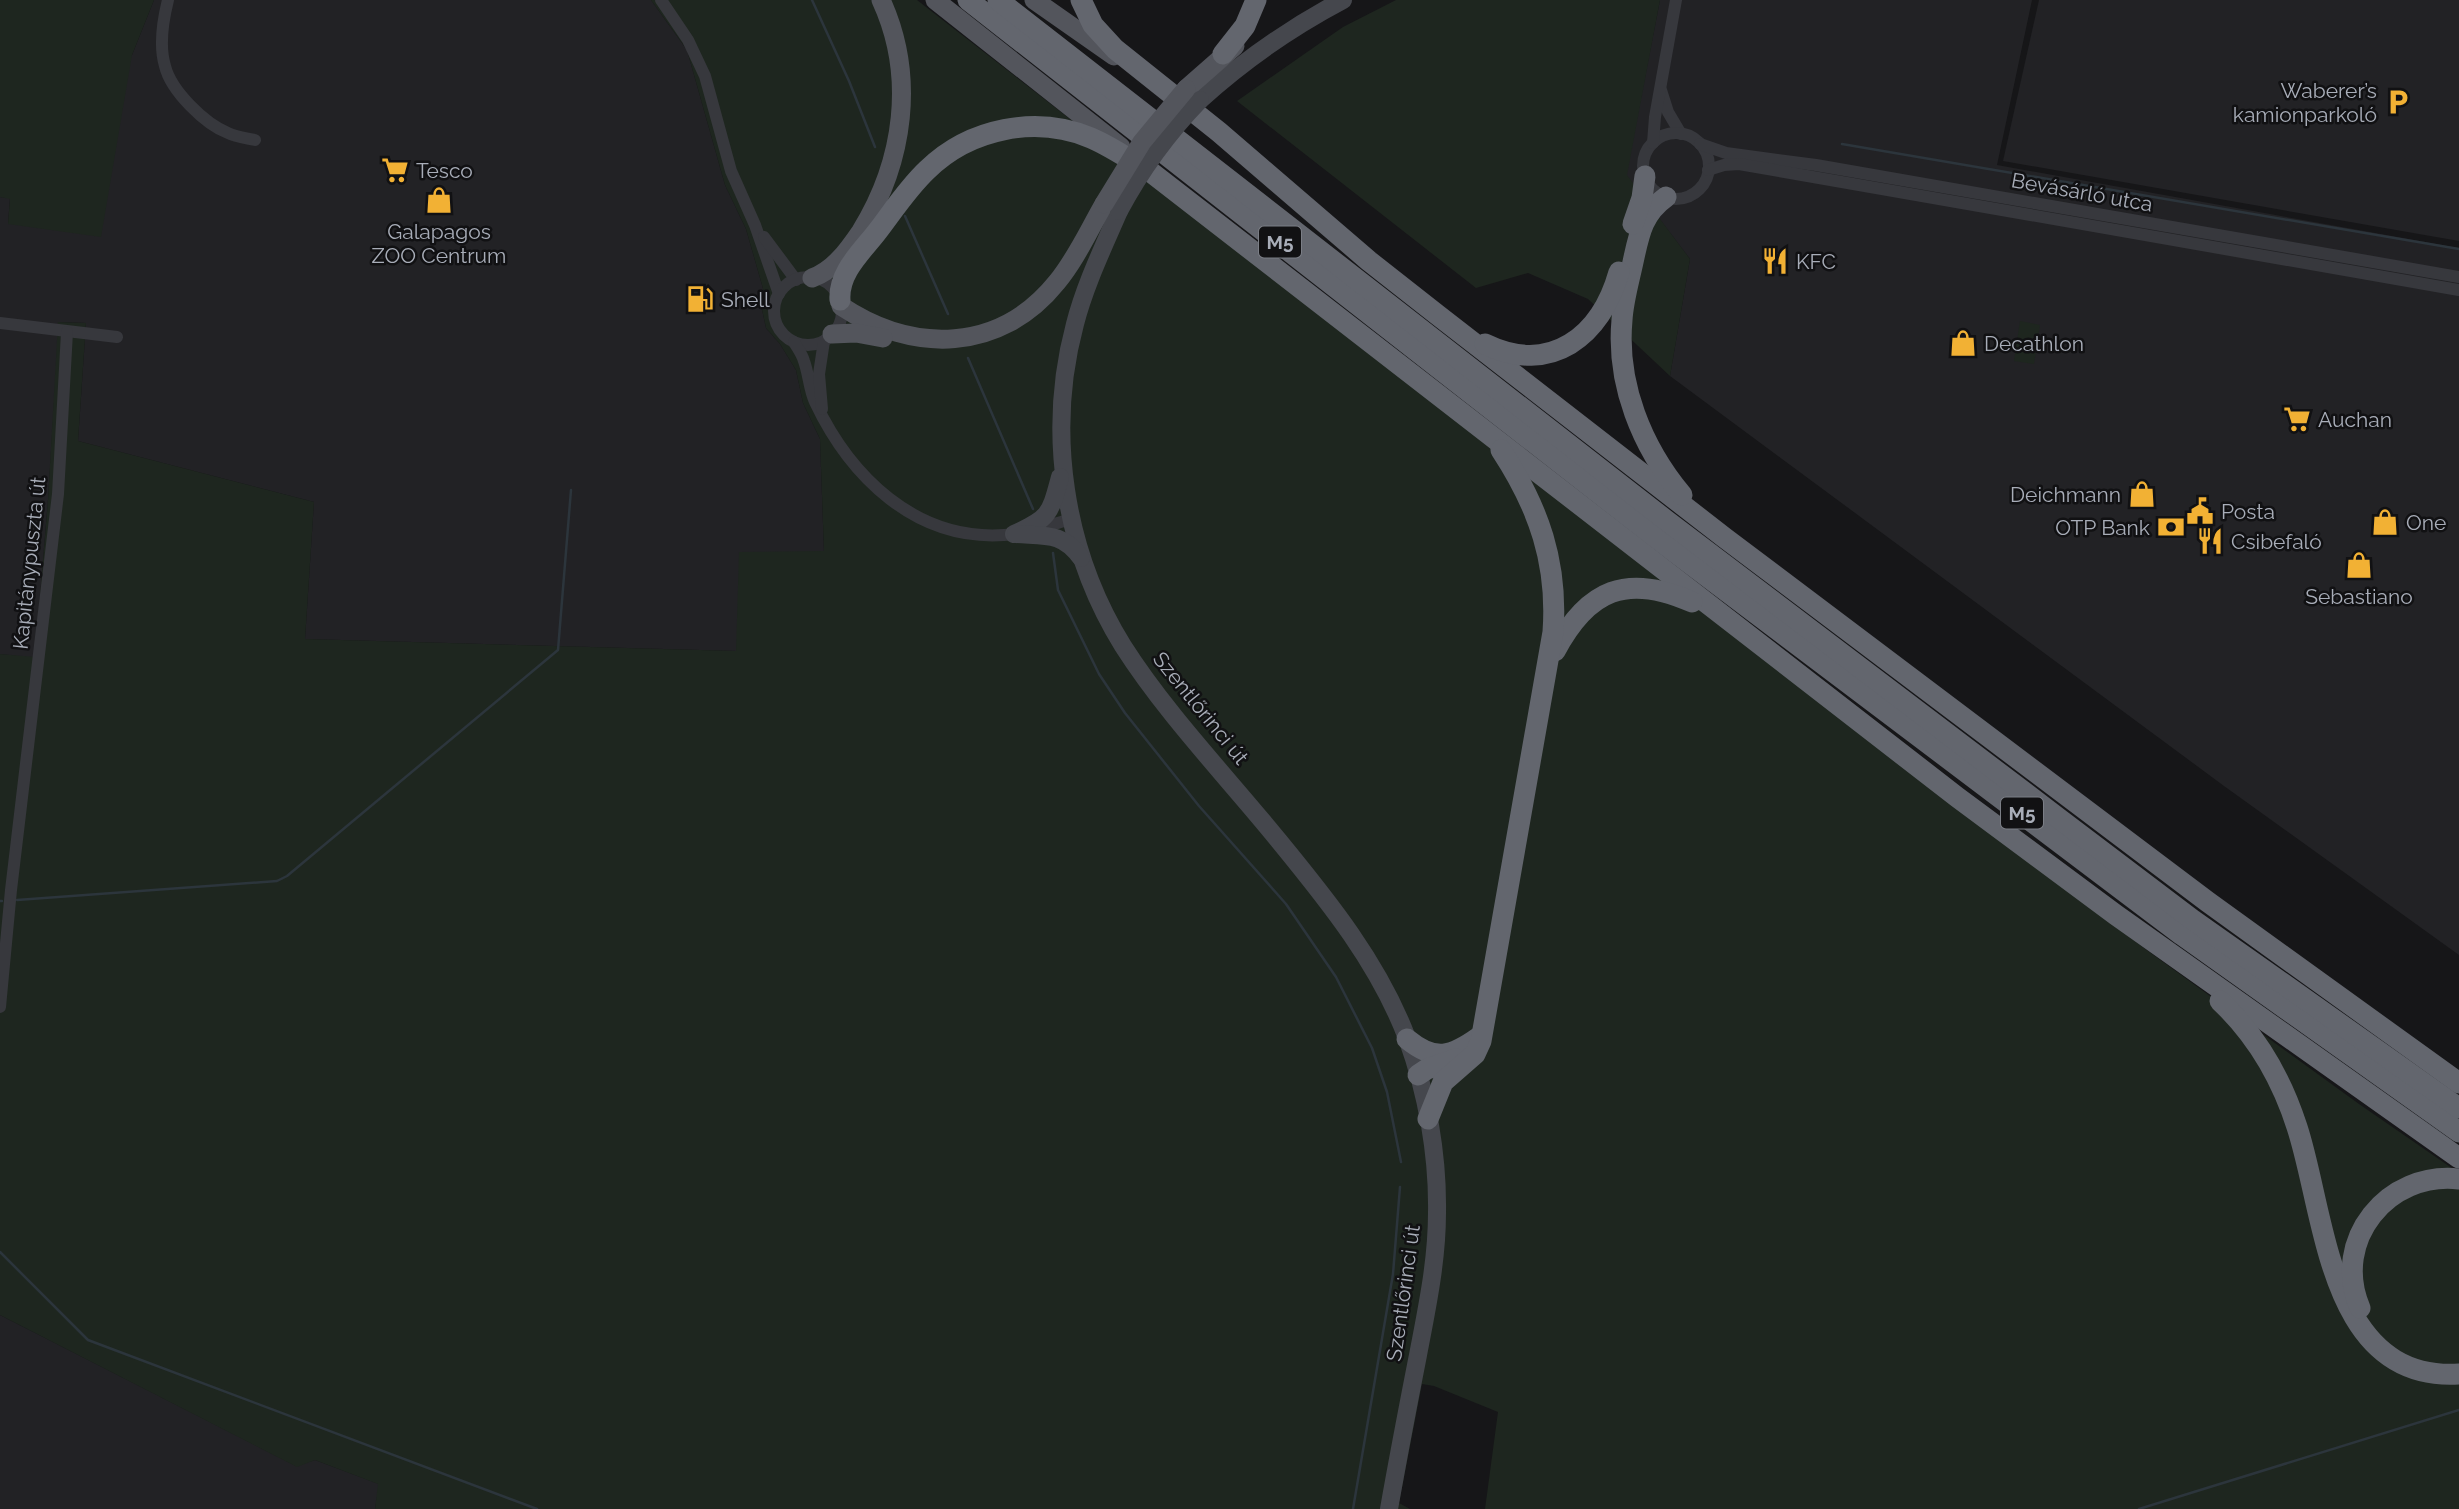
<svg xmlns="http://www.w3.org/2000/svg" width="2459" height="1509" viewBox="0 0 2459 1509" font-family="Raleway,sans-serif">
	<rect width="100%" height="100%" fill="#161618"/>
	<!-- built -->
	<g fill="#222225">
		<polygon points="154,0 651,0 687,50 725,185 746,229 764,292 761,305 766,328 780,344 796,370 803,403 820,439 824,552 736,651 305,639 314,502 78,441 86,323 59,322 48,500 35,658 0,654 0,197 10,198 8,224 132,55"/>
		<polygon points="1660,0 2032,0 1997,165 2459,248 2459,955 2224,786 1670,376 1690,259 1626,175"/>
		<polygon points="2039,0 2459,0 2459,241 2003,161"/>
		<polygon points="0,1315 296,1466 315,1460 379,1484 375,1509 0,1509"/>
	</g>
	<!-- green -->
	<g fill="#1e261f">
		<polygon points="0,0 154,0 132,55 101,237 8,224 10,199 0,197"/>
		<polygon points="651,0 917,0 1821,703 2148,951 2359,1104 2459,1173 2459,1509 1485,1509 1498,1412 1434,1386 1422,1384 1399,1503 1410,1509 375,1509 378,1484 315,1460 297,1467 0,1315 0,654 35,657 48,500 58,322 86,323 78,441 314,502 305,639 736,651 739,552 824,551 820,439 803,403 796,370 780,344 766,328 761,305 764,292 746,229 725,185 687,50"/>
		<polygon points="1396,0 1660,0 1627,175 1690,259 1670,376 1588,299 1528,273 1476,288 1237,101 1343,27"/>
		<polygon points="2020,321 2040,325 2034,364 2014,361"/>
	</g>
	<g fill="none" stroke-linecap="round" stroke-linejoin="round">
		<!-- stream -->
		<g stroke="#2c353c" stroke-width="2.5">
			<polyline points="812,0 849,81 875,147"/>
			<polyline points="1842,144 2459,249"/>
			<polyline points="905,216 948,314"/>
			<polyline points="968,358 1033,509"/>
			<polyline points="1053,553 1058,590 1099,674 1125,713 1199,806 1286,904 1336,977 1372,1048 1387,1092 1401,1162"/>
			<polyline points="17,900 277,881 287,876 558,650 571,490"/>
			<polyline points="0,901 2,901"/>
			<polyline points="0,1252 88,1340 537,1509"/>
			<polyline points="1353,1509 1393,1274 1400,1187"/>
			<polyline points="2139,1509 2459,1410"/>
		</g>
		<!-- minor -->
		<g stroke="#37383d" stroke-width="12">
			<path d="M168,0C163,20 159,46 165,66C171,91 205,124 228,133C236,137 246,138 255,140"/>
			<polyline points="661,0 688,40 705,76 731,171 755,225 779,294"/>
			<polyline points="1661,90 1668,112 1681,134"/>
			<circle cx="1676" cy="166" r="33"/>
			<polyline points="1653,143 1655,117 1676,0"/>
			<polyline points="1700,144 1726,153 1816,165 2459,277"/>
			<polyline points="1708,170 1724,165 1739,164 2459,290"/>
			<polyline points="764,237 796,280"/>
			<circle cx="808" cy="311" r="34"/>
			<polyline points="0,323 117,337"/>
			<path d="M794,342C798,349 802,354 804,361C809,375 809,389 815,402C850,476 915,541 1004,535C1026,534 1050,525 1071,519"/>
			<polyline points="822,409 819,374 824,341"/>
			<polyline points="0,1007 11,890 58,494 67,332"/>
		</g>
		<!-- secondary -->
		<g stroke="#45474d" stroke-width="18">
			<path d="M1200,100C1244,60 1290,28 1343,0"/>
			<path d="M1119,211C1103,248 1085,285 1075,324C1046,432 1064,551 1123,646C1167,715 1228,778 1279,841C1329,902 1379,964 1407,1038C1427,1093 1438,1155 1437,1213C1437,1261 1427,1308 1418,1355C1408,1406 1398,1458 1389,1509"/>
			<path d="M1014,534C1050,518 1050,514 1060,477"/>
			<path d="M1016,534C1045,536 1063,532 1081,558"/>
		</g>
		<!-- primary -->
		<g stroke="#53555c" stroke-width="19">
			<polyline points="935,0 1121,147"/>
			<polyline points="1034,0 1114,56"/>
			<polyline points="1186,89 1235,46"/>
			<path d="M812,278C834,270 848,250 861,231C904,161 916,76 881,0"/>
			<path d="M841,306C913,354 1000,353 1057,282C1076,259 1089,230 1104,204"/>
			<polyline points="832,334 856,333 883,338"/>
		</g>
		<!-- motorway -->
		<g stroke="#63666e" stroke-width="21">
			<polyline points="968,0 1656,538 2182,935 2459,1132"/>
			<polyline points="998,0 1667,521 2057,817 2193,920 2459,1108"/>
			<polyline points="1081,0 1093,25 1115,49 1219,132 1369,261 1439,316 1725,538 2208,902 2459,1083"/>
			<polyline points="1223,54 1245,26 1256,0"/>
			<path d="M1666,197C1642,214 1639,235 1633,262C1629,281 1623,301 1622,320C1616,384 1642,447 1682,495"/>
			<polyline points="1633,224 1642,198 1645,176"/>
			<path d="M840,300C838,271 864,250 880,228C895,208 909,187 927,170C970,128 1036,115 1091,138C1112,147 1132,161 1152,173L1957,797L2116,915L2459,1158"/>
			<path d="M1485,344C1551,376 1601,336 1619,272"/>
			<path d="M1555,651C1588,589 1627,573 1692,602"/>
			<path d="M2220,1001C2257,1036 2282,1080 2297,1127C2326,1215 2328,1382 2459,1374"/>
			<path d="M1407,1039C1435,1062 1451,1057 1479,1037"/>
			<polyline points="1418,1075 1427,1069 1456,1059"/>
			<path d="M1428,1119L1443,1082L1475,1054L1481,1041L1553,632C1558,563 1539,508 1501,450"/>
			<path d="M2360,1308C2331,1240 2388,1171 2459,1179"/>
		</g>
		<!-- secondary-bridge -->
		<path stroke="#45474d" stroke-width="18" d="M1119,211C1141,170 1167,134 1200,100"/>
		<!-- primary-bridge -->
		<polyline stroke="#53555c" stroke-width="19" points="1104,204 1142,142 1186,89"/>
	</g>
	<!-- icons -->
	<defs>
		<symbol id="parking-bare" viewBox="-9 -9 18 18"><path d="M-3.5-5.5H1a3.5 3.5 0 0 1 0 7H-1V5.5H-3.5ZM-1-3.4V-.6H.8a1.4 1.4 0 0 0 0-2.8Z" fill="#f2b134" stroke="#111113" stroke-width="2.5" paint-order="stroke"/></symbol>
		<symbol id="supermarket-bare" viewBox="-9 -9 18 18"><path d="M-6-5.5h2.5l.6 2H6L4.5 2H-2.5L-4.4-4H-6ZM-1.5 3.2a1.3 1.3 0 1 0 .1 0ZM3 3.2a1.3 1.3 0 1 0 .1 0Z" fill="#f2b134" stroke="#111113" stroke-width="2.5" paint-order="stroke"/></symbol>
		<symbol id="shop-bare" viewBox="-9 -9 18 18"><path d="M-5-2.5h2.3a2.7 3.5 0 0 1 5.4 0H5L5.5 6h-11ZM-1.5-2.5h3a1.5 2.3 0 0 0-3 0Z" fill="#f2b134" stroke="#111113" stroke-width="2.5" paint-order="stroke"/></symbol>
		<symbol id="restaurant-bare" viewBox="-9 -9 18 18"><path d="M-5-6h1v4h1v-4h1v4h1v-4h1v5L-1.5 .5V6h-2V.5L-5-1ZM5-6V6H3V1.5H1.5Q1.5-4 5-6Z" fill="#f2b134" stroke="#111113" stroke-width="2.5" paint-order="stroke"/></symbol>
		<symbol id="fuel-bare" viewBox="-9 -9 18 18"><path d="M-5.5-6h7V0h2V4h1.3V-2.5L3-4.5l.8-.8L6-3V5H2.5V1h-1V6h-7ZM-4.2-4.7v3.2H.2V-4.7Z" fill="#f2b134" stroke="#111113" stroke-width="2.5" paint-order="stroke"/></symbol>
		<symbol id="civic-bare" viewBox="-9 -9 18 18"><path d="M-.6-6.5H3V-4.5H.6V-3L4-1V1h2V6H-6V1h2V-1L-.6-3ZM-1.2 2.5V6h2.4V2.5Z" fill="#f2b134" stroke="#111113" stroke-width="2.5" paint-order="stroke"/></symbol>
		<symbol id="bank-bare" viewBox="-9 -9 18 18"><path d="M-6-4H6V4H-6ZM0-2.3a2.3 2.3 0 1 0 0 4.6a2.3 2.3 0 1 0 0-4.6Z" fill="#f2b134" stroke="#111113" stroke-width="2.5" paint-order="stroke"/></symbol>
	</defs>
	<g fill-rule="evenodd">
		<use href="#parking-bare" x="2379" y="83" width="38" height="38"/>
		<use href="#supermarket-bare" x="376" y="151" width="38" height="38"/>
		<use href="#shop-bare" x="420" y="181" width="38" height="38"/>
		<use href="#restaurant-bare" x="1756" y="242" width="38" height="38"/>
		<use href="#fuel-bare" x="681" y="280" width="38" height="38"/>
		<use href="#shop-bare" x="1944" y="324" width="38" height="38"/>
		<use href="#supermarket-bare" x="2278" y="400" width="38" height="38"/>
		<use href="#shop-bare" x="2123" y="475" width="38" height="38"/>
		<use href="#civic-bare" x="2181" y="492" width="38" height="38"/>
		<use href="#shop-bare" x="2366" y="503" width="38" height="38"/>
		<use href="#bank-bare" x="2152" y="508" width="38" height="38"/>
		<use href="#restaurant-bare" x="2191" y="522" width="38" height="38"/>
		<use href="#shop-bare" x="2340" y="546" width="38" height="38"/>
	</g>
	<g text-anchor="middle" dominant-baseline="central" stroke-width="5" stroke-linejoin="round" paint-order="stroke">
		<!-- shield labels -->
		<g fill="#111113" stroke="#7b7e86" stroke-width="2">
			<rect x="1259" y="226.5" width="42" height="31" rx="5"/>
			<rect x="2001" y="797.5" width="42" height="31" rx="5"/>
		</g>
		<g font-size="19" font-weight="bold" fill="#a8adb8">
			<text x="1280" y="242">M5</text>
			<text x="2022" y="813">M5</text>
		</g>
		<!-- poi labels -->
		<g font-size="21" fill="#a8adb8" stroke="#111113" text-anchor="start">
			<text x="2377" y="90" text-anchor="end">Waberer’s<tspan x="2377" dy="24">kamionparkoló</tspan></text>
			<text x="416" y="170">Tesco</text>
			<text x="439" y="231" text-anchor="middle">Galapagos<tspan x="439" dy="24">ZOO Centrum</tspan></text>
			<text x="1796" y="261">KFC</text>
			<text x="721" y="299">Shell</text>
			<text x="1984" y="343">Decathlon</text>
			<text x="2318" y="419">Auchan</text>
			<text x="2121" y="494" text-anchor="end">Deichmann</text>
			<text x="2221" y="511">Posta</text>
			<text x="2406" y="522">One</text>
			<text x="2150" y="527" text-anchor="end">OTP Bank</text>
			<text x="2231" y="541">Csibefaló</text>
			<text x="2359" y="596" text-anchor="middle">Sebastiano</text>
		</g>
		<!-- street labels -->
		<g font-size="21" fill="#a8adb8" stroke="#111113">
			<text transform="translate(2082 192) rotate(10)">Bevásárló utca</text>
			<text transform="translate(29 563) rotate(-84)">Kapitánypuszta út</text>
			<text transform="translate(1201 708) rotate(51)">Szentlőrinci út</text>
			<text transform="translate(1403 1293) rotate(-82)">Szentlőrinci út</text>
		</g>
	</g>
</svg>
